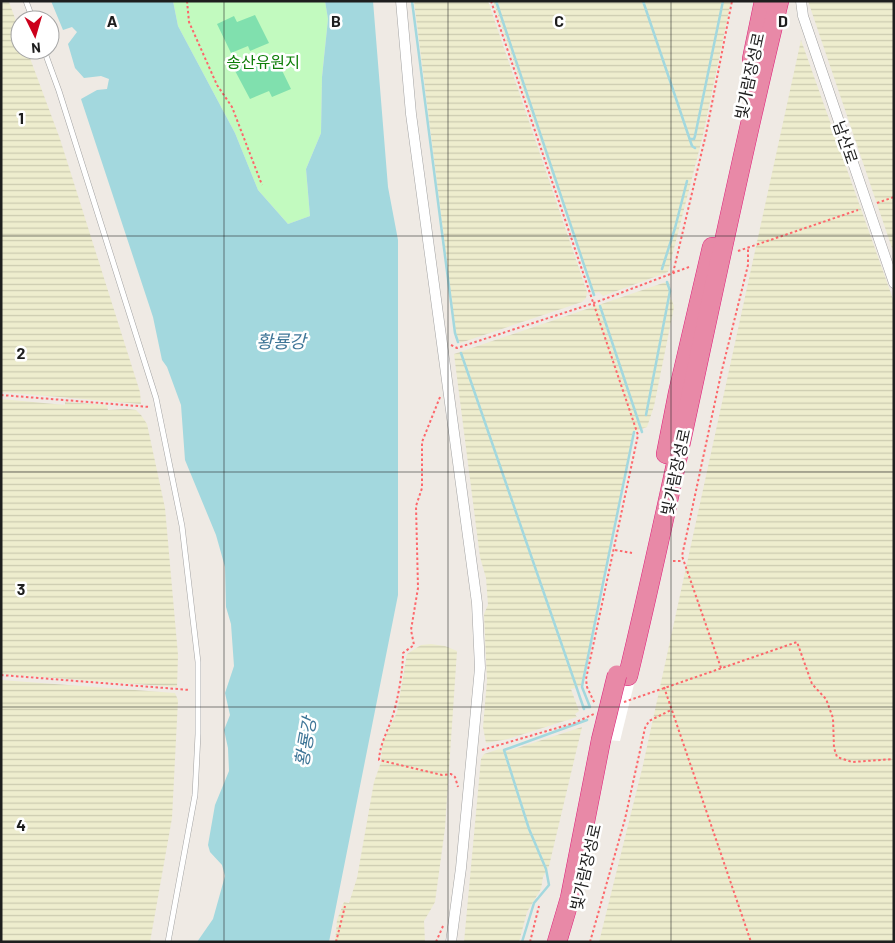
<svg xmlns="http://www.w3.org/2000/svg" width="895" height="943" viewBox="0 0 895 943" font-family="Barlow,'Noto Sans KR',sans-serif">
	<defs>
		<pattern id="farmland-rules" width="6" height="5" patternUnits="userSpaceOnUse" patternTransform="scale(1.25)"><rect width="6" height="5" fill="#eeedce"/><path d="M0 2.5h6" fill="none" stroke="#cccbb0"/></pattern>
	</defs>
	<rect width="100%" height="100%" fill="#efeae4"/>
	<!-- farmland -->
	<g fill="url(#farmland-rules)">
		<polygon points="1,1 9,2 20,32 20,50 27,50 60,139 140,392 141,404 1,392"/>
		<polygon points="414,1 488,1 587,292 586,298 582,302 460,343 456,333"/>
		<polygon points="493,1 731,1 703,135 668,272 603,296 599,292 593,294"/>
		<polygon points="808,1 894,1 894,254"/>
		<polygon points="801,40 894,302 894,942 599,942 643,765"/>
		<polygon points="669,281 671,292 670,299 672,300 674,307 654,406 647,427 633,432 581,686 571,689 579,711 575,714 577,717 508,739 486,743 483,727 487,681 484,614 488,605 486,578 480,557 454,354"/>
		<polygon points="1,399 65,405 65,402 107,405 108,410 126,409 136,410 141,415 147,424 165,508 178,655 177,687 1,674"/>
		<polygon points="431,644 445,646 457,651 445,828 435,902 424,921 425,942 335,942 337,920 344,902 349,903 357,878 374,782 381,762 382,744 397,712 407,654 421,645"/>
		<polygon points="1,680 175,693 178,700 172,818 150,942 1,942"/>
		<polygon points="582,727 549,866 543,877 541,889 527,912 519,942 464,942 481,759 484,754 499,749 508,751"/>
	</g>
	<!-- park -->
	<polygon fill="#c2fabf" points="173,1 325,1 328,19 322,77 321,133 306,169 310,216 288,224 258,190 235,133 178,26"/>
	<!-- pitch -->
	<g fill="#80e0ae">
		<polygon points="255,15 269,43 250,51 248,46 231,53 217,24 234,16 237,22"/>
		<polygon points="253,58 257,65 276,58 291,89 272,97 269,91 250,99 233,67"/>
	</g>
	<!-- water -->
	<polygon fill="#a3d8de" points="51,1 173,1 178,26 235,133 258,190 288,224 310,216 306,169 321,133 322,77 328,19 325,1 373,1 388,187 398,240 398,595 329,942 197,942 213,919 225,876 222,865 210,852 208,845 215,805 229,771 228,748 224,730 230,715 225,693 234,666 231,624 226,607 225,567 216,535 185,460 181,405 167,367 162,360 153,317 81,99 97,90 107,89 109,79 101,76 84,78 75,68 68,44 77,32 72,27 63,30"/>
	<!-- pier -->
	<polygon fill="#fff" points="608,674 636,676 620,741 593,739"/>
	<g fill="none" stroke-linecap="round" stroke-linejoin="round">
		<!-- stream -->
		<g stroke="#a3d8de" stroke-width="2.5">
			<polyline points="412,1 455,333 458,342"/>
			<polyline points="496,1 594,295"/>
			<polyline points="643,1 692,146 695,148"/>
			<polyline points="690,139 694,139 695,136 723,1"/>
			<polyline points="662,269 675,228 687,181"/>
			<polyline points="600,306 642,432"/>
			<polyline points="461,353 584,709"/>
			<polyline points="646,415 670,291 667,282"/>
			<polyline points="583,707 590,707 582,687 583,681 634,432"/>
			<polyline points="522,942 534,903 549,885 546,869 529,829 504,750 587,720"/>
		</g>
		<defs>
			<g id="lane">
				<polyline points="26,1 33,20"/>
				<polyline points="44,50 59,91 156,398 182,526 198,662 198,734 195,795 168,942"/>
			</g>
			<g id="street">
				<polyline points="401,1 411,114 477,603 480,668 461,868 451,942"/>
				<polyline points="801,1 803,16 894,283"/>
			</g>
			<g id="highway">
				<polyline points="752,59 764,1"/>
				<polyline points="666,454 678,393 712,247"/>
				<path d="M628,676C682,452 724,225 779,1"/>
				<polyline points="557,942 570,898 601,740"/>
			</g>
		</defs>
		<!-- lane casing -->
		<use href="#lane" stroke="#a2a2a2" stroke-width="6"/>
		<!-- street casing -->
		<use href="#street" stroke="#a2a2a2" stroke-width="11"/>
		<!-- highway casing -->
		<use href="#highway" stroke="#de207a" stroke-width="20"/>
		<!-- path -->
		<g stroke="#fd676b" stroke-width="2" stroke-dasharray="2.5 2.5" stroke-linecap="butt">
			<polyline points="187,1 189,22 217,85 232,107 262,185"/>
			<polyline points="491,1 638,435 586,679 587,687 595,704"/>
			<polyline points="877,203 894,197"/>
			<polyline points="738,251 858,210"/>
			<polyline points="673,273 706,134 732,1"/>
			<polyline points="451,345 457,348 594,303 689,267"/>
			<polyline points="1,395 150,407"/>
			<path d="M440,397L422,442V488L416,506L418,588L411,630L414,645L403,653C403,670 398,699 393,715C388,731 380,743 379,760L442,775L451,774L455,777L458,787"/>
			<polyline points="615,550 632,553"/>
			<polyline points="673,561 683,561"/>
			<polyline points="721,668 682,556 721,374 748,265 748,247"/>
			<polyline points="1,675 190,690"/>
			<polyline points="664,687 751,942"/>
			<polyline points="624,702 797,642 812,684 826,699 833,718 834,748 837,757 852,762 894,759"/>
			<polyline points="482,750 574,723 594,714"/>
			<polyline points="336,942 345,906"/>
			<polyline points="436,942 443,926"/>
			<polyline points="530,942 539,906"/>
			<polyline points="590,942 625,819 645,728 649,721 671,710"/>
		</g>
		<!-- lane -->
		<use href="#lane" stroke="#fff" stroke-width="5"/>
		<!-- street -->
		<use href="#street" stroke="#fff" stroke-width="10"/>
		<!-- highway -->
		<use href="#highway" stroke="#e889a7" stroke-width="19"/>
		<defs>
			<polyline id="highway-bridge" points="601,740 617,675"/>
		</defs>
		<!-- highway-bridge casing -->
		<use href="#highway-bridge" stroke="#de207a" stroke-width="20" stroke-linecap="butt"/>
		<!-- highway-bridge -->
		<use href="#highway-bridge" stroke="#e889a7" stroke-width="19"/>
	</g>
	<!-- grid -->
	<path fill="none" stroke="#1e1e1e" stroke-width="1" stroke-opacity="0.55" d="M224,1V942M448,1V942M671,1V942M1,236H894M1,472H894M1,707H894"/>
	<g text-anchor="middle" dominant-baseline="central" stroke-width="5" stroke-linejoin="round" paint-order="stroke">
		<!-- park labels -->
		<g font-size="16" fill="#0f7f09" stroke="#fff">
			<text x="263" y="61">송산유원지</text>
		</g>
		<!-- street labels -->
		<g font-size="16" fill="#1e1e1e" stroke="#fff">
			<text transform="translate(749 76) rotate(-78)">빛가람장성로</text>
			<text transform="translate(846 142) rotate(71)">남산로</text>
			<text transform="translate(675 472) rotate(-78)">빛가람장성로</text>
			<text transform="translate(585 867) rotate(-77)">빛가람장성로</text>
		</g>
		<!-- water labels -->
		<g font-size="18" font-style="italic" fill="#407798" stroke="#fff">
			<text x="281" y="341">황룡강</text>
			<text transform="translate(305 742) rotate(-80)">황룡강</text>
		</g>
	</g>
	<g font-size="16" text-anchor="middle" font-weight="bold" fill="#1e1e1e" stroke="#fff" stroke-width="5" stroke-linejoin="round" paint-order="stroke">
		<text x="112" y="27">A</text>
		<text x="336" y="27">B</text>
		<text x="559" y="27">C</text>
		<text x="783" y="27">D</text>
		<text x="21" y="124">1</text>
		<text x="21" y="359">2</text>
		<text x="21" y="595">3</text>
		<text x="21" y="831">4</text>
	</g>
	<!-- border -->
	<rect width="895" height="943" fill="none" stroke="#1e1e1e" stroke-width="5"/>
	<!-- north arrow -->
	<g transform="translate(35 35) rotate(175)"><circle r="24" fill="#ffffff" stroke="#a5a5a5"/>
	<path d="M0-4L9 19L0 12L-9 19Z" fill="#cc001b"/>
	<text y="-8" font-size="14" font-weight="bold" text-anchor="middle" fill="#1e1e1e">N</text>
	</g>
</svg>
